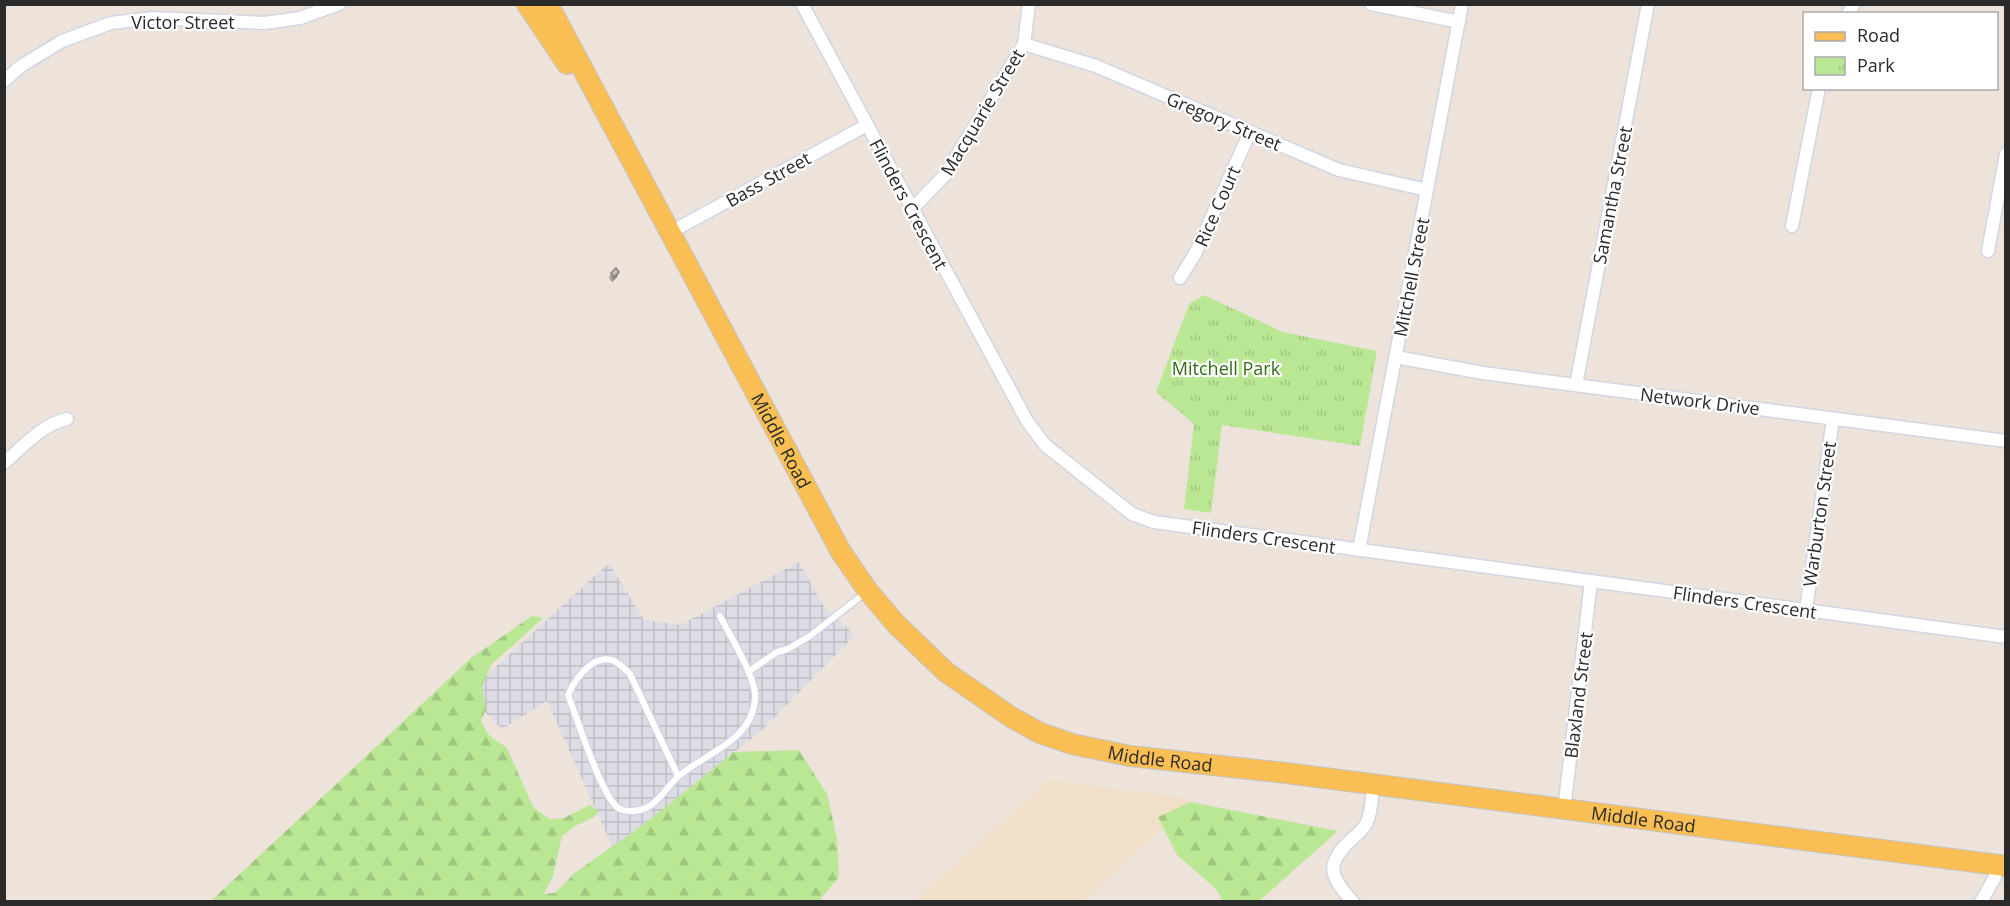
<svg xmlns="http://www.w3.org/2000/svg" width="2010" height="906" viewBox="0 0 2010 906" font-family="'Open Sans',sans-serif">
	<defs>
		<pattern id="industrial-grid" width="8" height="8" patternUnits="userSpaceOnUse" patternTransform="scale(1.5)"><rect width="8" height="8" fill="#dedce5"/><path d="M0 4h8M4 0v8" fill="none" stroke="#bfbdc5"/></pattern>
		<pattern id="forest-firs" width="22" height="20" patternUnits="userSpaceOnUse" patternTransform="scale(1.5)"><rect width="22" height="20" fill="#bae794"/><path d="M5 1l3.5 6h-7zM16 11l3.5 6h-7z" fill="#a0c680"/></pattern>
		<pattern id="park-tufts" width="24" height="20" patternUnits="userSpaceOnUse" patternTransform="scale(1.5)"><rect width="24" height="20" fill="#bae794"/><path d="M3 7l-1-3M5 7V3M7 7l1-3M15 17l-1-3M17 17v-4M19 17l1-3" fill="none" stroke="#a0c680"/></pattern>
	</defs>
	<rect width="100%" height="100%" fill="#ede3db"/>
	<!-- industrial -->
	<polygon fill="url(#industrial-grid)" points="799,562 824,607 855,635 762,730 614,850 547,701 502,729 466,694 609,563 644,620 680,625"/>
	<!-- education -->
	<polygon fill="#f0dfc9" points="1049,780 1195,799 1083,901 913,902"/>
	<!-- forest -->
	<g fill="url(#forest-firs)">
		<polygon points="532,616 543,618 491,665 482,686 486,708 481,722 489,735 507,748 533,807 549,819 564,818 590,805 599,811 594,817 575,826 562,836 553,876 544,894 555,893 576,872 644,824 734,752 799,750 827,794 837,839 839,877 819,901 211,901 471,658"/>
		<polygon points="1191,802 1338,831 1259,901 1223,901 1216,889 1177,855 1158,817"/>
	</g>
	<!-- park -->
	<polygon fill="url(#park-tufts)" points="1204,295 1283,332 1377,351 1360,446 1222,425 1211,513 1184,509 1194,424 1156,392 1189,304"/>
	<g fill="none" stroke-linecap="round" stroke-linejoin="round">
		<defs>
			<g id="lane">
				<polyline points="748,672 777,652 788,649 810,636 865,593"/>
				<path d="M678,776L630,674C627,671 623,667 619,664C597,648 576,677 568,695C577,718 601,795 618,808C621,810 626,811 631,811C657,811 663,789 680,775C708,752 751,741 755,700C758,680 730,636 720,616"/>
			</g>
			<g id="street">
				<polyline points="802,4 1027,421 1045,445 1132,514 1154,522 2006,637"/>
				<polyline points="1371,4 1459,22"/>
				<polyline points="1848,14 1854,4"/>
				<polyline points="1024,44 1096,66 1339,170 1427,190"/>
				<polyline points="4,81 21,66 62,41 111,23 153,18 265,23 300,18 339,4"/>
				<polyline points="912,209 945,175 1024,44 1029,4"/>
				<polyline points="1792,226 1819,88"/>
				<polyline points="669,233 867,125"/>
				<polyline points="1988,251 2006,154"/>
				<polyline points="1180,278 1196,252 1250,132"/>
				<polyline points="1396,357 1483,373 2006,441"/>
				<polyline points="1576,385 1648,4"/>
				<path d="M4,463C23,447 42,424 67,419"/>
				<polyline points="1359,550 1462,4"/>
				<polyline points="1806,610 1833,419"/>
				<polyline points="1564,810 1591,581"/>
				<path d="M1353,902C1330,876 1324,865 1352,839C1358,834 1364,829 1367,822C1372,810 1372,797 1373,785"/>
				<polyline points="1981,902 1995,877 1996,865"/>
			</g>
			<g id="primary">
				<polyline points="527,4 567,64"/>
				<path id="s1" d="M548,4L841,552L868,591L896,624L946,672L1011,717L1040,733L1072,744L1130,756L1286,773L2006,866"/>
			</g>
		</defs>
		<!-- lane casing -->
		<use href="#lane" stroke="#d0d6e4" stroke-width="9"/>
		<!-- street casing -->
		<use href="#street" stroke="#d0d6e4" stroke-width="15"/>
		<!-- primary casing -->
		<use href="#primary" stroke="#c3c3c3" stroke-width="22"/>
		<!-- lane -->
		<use href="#lane" stroke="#fff" stroke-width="6"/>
		<!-- street -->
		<use href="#street" stroke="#fff" stroke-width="12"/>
		<!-- primary -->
		<use href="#primary" stroke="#f9bf54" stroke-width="20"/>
	</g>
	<!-- wall -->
	<polygon fill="#a9a39e" points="619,272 617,277 612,282 609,278 611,273"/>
	<!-- shaded-wall -->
	<polygon fill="#8a8481" points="619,272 617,277 612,282 614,277"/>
	<!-- building -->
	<polygon fill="#c5bdb8" stroke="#8a8481" stroke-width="1.5" points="616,268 619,272 614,277 611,273"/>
	<g text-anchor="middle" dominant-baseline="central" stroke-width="4.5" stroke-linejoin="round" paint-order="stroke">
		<!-- street labels -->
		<g font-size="18" fill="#2a2a2a" stroke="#fff">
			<text x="183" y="22">Victor Street</text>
			<text transform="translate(982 112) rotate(-59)">Macquarie Street</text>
			<text transform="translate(1224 121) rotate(23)">Gregory Street</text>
			<text transform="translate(768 179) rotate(-29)">Bass Street</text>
			<text transform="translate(1612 195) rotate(-79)">Samantha Street</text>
			<text transform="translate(909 204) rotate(62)">Flinders Crescent</text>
			<text transform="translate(1217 206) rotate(-66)">Rice Court</text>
			<text transform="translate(1411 277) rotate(-79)">Mitchell Street</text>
			<text transform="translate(1700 401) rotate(7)">Network Drive</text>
			<text stroke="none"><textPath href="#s1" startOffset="495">Middle Road</textPath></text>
			<text transform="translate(1819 514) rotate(-82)">Warburton Street</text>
			<text transform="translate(1264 537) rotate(8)">Flinders Crescent</text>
			<text transform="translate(1745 602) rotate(8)">Flinders Crescent</text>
			<text transform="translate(1578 695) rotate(-83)">Blaxland Street</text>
			<text stroke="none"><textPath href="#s1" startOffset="1017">Middle Road</textPath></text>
			<text stroke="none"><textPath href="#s1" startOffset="1504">Middle Road</textPath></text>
		</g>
		<!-- park labels -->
		<g font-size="18" fill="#316c15" stroke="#fff">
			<text x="1226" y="368">Mitchell Park</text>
		</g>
	</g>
	<!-- border -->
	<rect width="2010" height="906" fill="none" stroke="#2a2a2a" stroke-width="12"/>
	<!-- legend -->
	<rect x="1803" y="12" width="195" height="78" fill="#ffffff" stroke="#aaaaaa" stroke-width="1.5"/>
	<rect x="1815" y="32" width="30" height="9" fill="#f9bf54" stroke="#aaaaaa" stroke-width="1.5"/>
	<text x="1857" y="42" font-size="18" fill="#2a2a2a">Road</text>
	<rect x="1815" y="57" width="30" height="18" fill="url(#park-tufts)" stroke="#aaaaaa" stroke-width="1.5"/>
	<text x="1857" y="72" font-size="18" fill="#2a2a2a">Park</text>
</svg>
